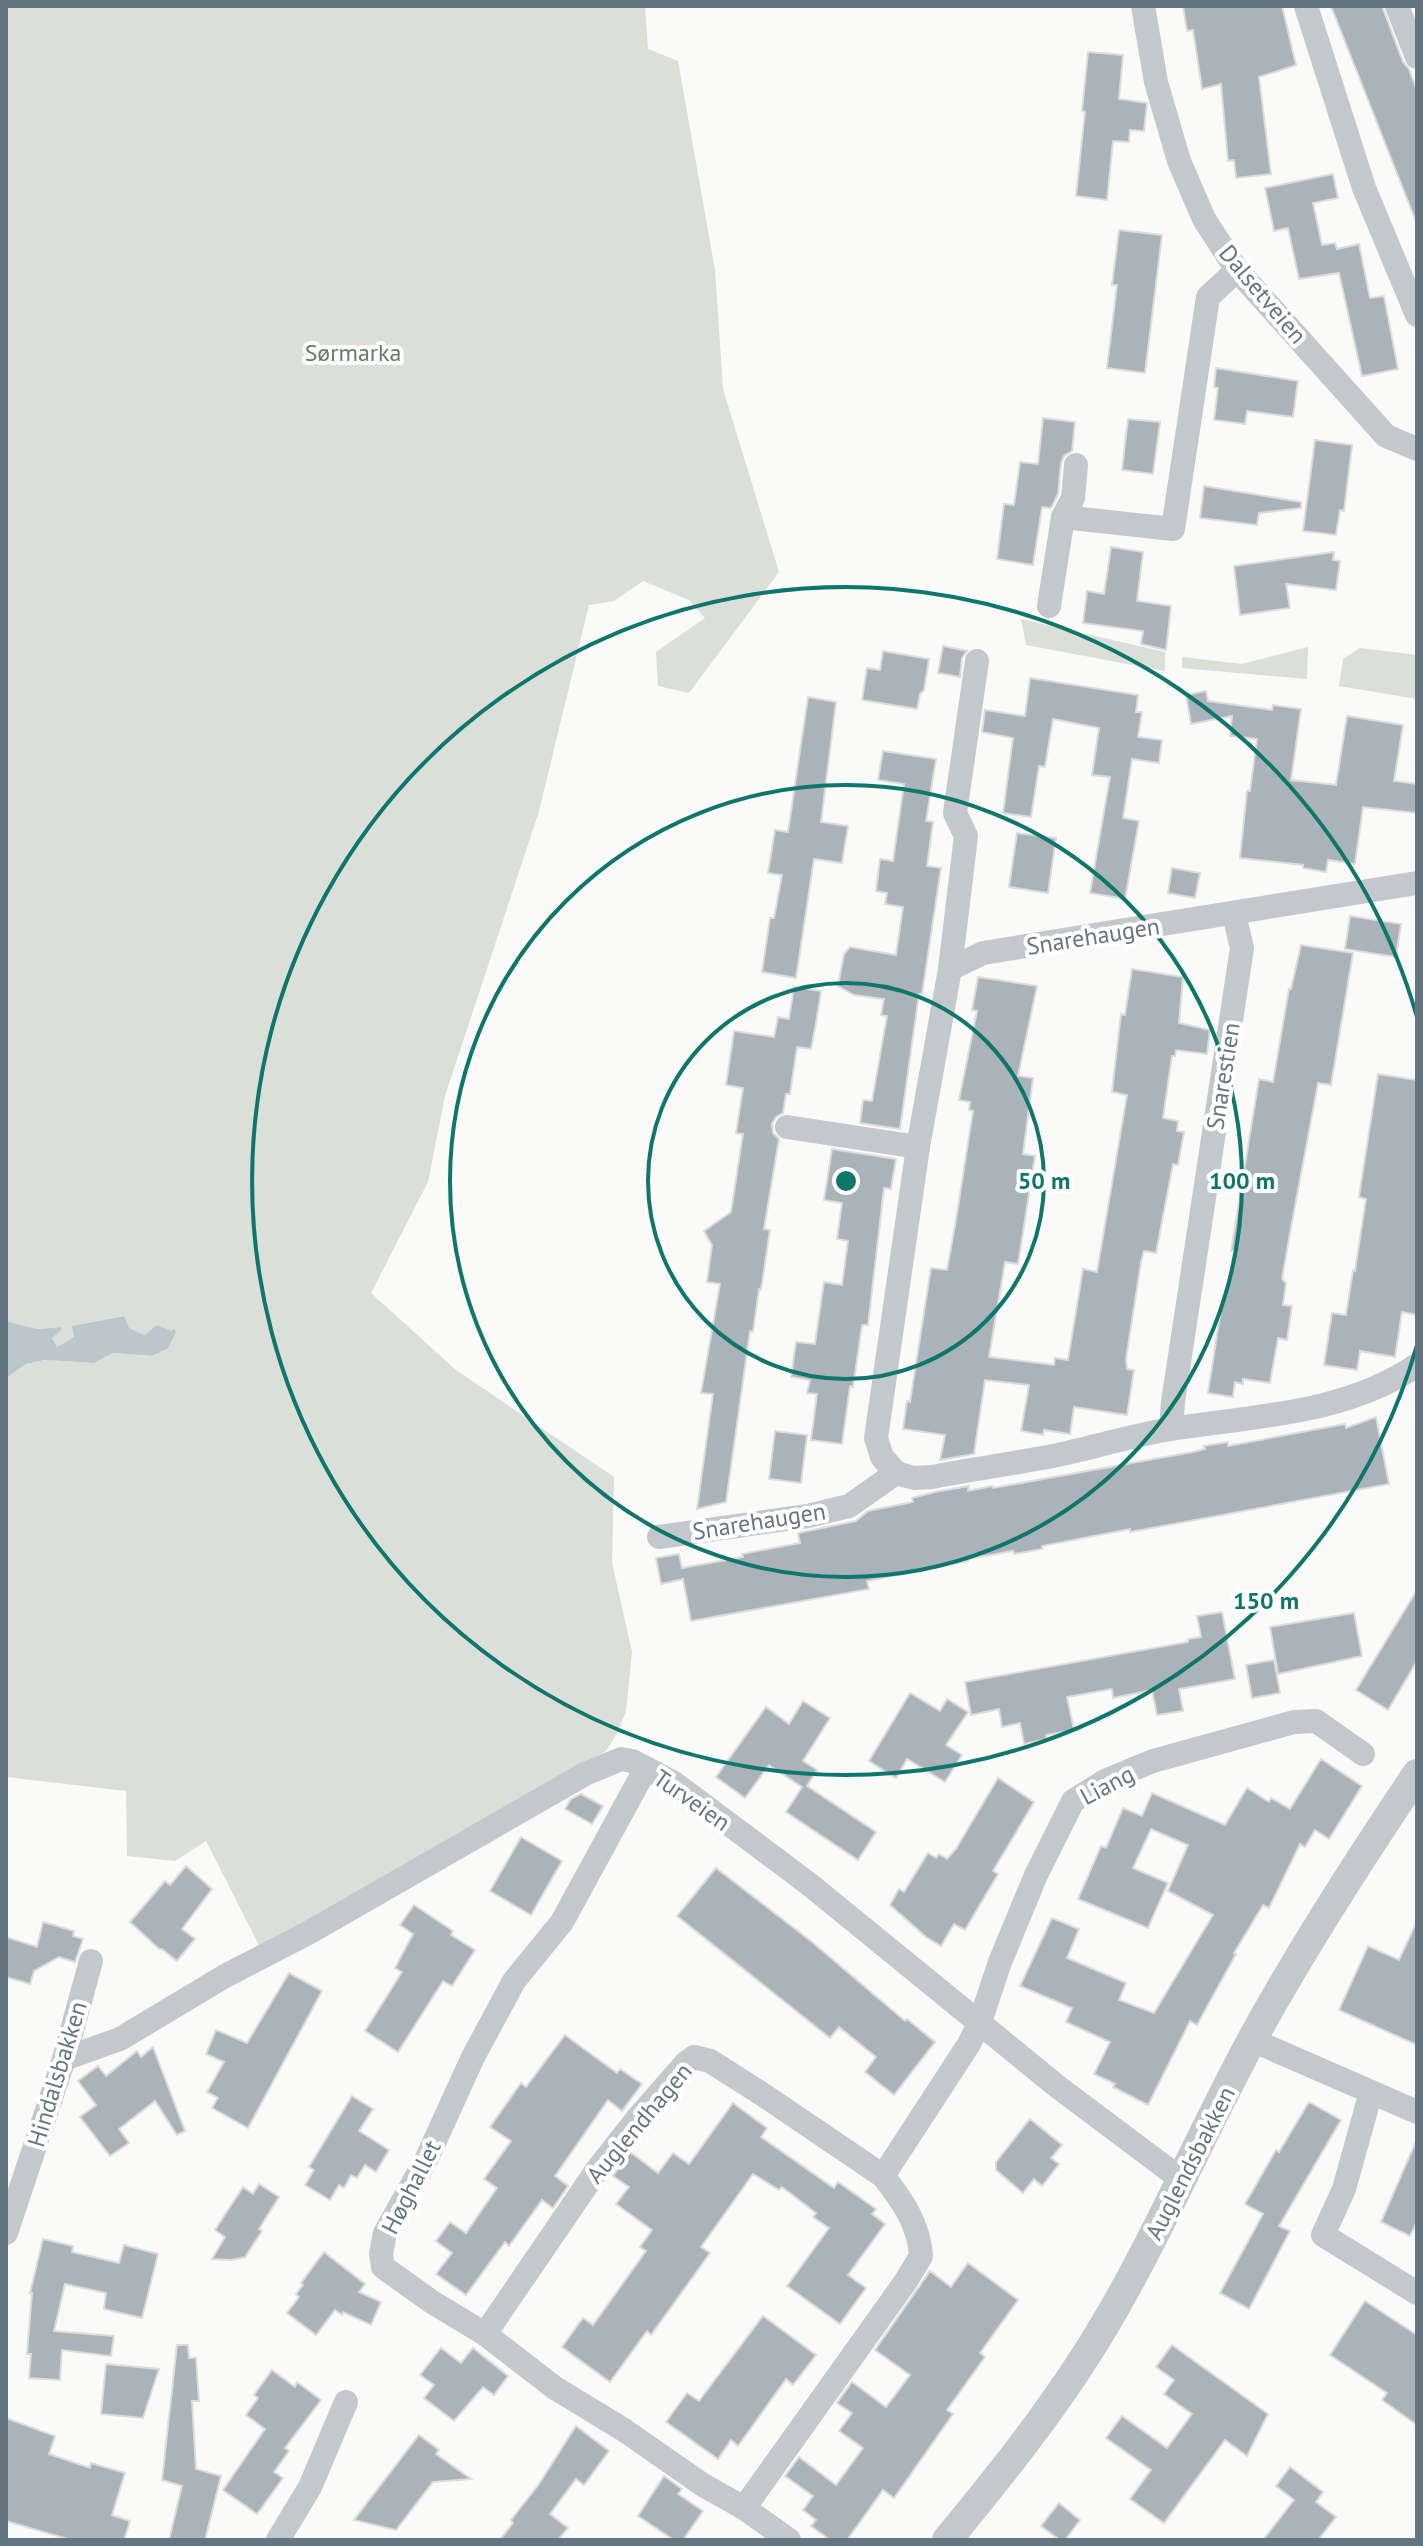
<svg xmlns="http://www.w3.org/2000/svg" width="1423" height="2546" viewBox="0 0 1423 2546" font-family="'PT Sans',sans-serif">
	<rect width="100%" height="100%" fill="#fafaf8"/>
	<!-- green -->
	<g fill="#dadfd7">
		<polygon points="6,6 645,6 648,49 678,61 715,270 723,389 779,572 689,693 658,686 656,652 705,618 689,600 643,581 614,601 589,605 539,811 445,1096 428,1182 371,1293 456,1370 614,1477 612,1563 632,1652 626,1711 618,1732 606,1751 260,1947 206,1841 175,1861 127,1856 126,1791 6,1777 6,1378 26,1364 46,1360 94,1363 113,1353 152,1356 171,1332 145,1335 128,1328 123,1316 73,1326 74,1337 57,1347 52,1337 61,1327 38,1329 6,1321"/>
		<polygon points="1021,619 1165,652 1165,671 1026,645"/>
		<polygon points="1308,647 1307,679 1182,668 1182,657 1242,664"/>
		<polygon points="1360,648 1417,655 1417,699 1339,686 1343,659"/>
	</g>
	<!-- water -->
	<polygon fill="#bbc7cb" points="124,1316 129,1328 145,1335 157,1325 171,1331 174,1329 176,1332 168,1348 152,1356 113,1353 94,1363 45,1360 26,1364 6,1378 6,1321 38,1329 61,1327 61,1330 52,1338 57,1347 74,1337 72,1326"/>
	<!-- building -->
	<g fill="#aab3b9" stroke="#dcdcda" stroke-width="2">
		<polygon points="1183,6 1282,6 1296,65 1259,77 1271,174 1236,178 1234,160 1228,161 1221,84 1202,89 1193,30 1187,31"/>
		<polygon points="1331,6 1382,6 1403,62 1409,69 1417,91 1417,224"/>
		<polygon points="1088,52 1123,55 1119,99 1147,103 1144,131 1130,130 1129,142 1113,141 1107,200 1076,196 1085,112 1082,111"/>
		<polygon points="1333,174 1338,198 1313,203 1322,245 1335,243 1337,249 1359,244 1370,298 1384,296 1398,369 1362,376 1339,273 1299,279 1288,228 1274,231 1265,188"/>
		<polygon points="1119,230 1162,235 1145,373 1107,368 1117,285 1112,285"/>
		<polygon points="1216,368 1298,381 1293,417 1247,411 1245,424 1214,420 1218,388 1214,387"/>
		<polygon points="1043,418 1075,422 1072,451 1064,456 1061,463 1058,494 1051,508 1042,507 1033,565 997,559 1004,504 1014,505 1020,462 1038,464"/>
		<polygon points="1128,419 1160,422 1153,474 1122,470"/>
		<polygon points="1315,440 1352,445 1344,511 1340,510 1336,535 1303,531"/>
		<polygon points="1204,486 1301,502 1301,508 1259,513 1257,525 1200,518"/>
		<polygon points="1111,547 1143,552 1137,601 1171,606 1166,650 1141,644 1143,631 1083,623 1087,591 1104,594"/>
		<polygon points="1334,552 1333,560 1340,561 1336,590 1286,584 1290,608 1240,615 1234,566"/>
		<polygon points="943,646 967,651 962,658 960,677 938,673"/>
		<polygon points="883,651 929,659 924,690 920,694 917,709 862,700 867,668 880,670"/>
		<polygon points="1030,678 1138,695 1136,712 1142,712 1138,737 1162,740 1159,763 1132,759 1123,818 1139,821 1125,899 1090,893 1110,777 1092,775 1099,728 1053,719 1045,767 1039,766 1031,817 1003,813 1013,738 982,732 985,710 1025,716"/>
		<polygon points="1206,691 1208,701 1272,710 1273,705 1301,709 1291,780 1336,785 1347,716 1403,725 1394,781 1417,784 1417,813 1363,807 1355,864 1328,860 1326,872 1303,868 1303,865 1240,858 1247,791 1250,791 1257,739 1230,736 1232,716 1191,724 1186,695"/>
		<polygon points="808,697 836,702 821,822 848,826 842,863 814,859 796,978 762,972 770,918 774,918 782,875 768,873 775,830 788,832"/>
		<polygon points="883,751 936,759 926,821 933,822 927,866 941,868 922,994 919,994 900,1129 860,1123 863,1100 872,1101 887,1016 881,1015 884,999 854,995 838,986 844,954 850,947 896,955 903,907 885,904 887,893 876,891 880,859 893,861 904,784 878,780"/>
		<polygon points="1017,833 1056,838 1048,893 1009,887"/>
		<polygon points="1172,868 1200,873 1195,898 1168,893"/>
		<polygon points="1350,916 1401,924 1396,957 1345,949"/>
		<polygon points="1301,945 1353,953 1331,1085 1318,1083 1290,1233 1282,1279 1286,1283 1283,1305 1292,1306 1287,1340 1278,1338 1270,1383 1243,1379 1243,1384 1235,1382 1233,1397 1208,1393 1223,1296 1226,1296 1234,1251 1231,1251 1259,1079 1273,1082 1289,989 1291,989"/>
		<polygon points="1132,969 1183,977 1179,1023 1210,1030 1207,1054 1176,1050 1175,1056 1172,1056 1163,1118 1178,1121 1177,1131 1184,1132 1178,1165 1173,1164 1156,1253 1144,1251 1141,1262 1126,1359 1127,1369 1134,1370 1127,1415 1074,1407 1070,1434 1044,1430 1043,1435 1021,1431 1029,1385 985,1380 974,1454 940,1460 945,1435 903,1429 907,1401 910,1402 931,1268 947,1270 956,1220 973,1111 969,1110 970,1102 959,1100 977,1011 972,1010 978,977 1037,986 1018,1076 1033,1078 1023,1154 1035,1156 1018,1264 1005,1262 989,1357 1054,1365 1055,1358 1068,1360 1083,1269 1097,1272 1127,1095 1112,1092 1121,1014 1125,1015"/>
		<polygon points="794,987 821,991 816,1023 811,1049 797,1047 790,1094 786,1094 783,1113 776,1117 772,1124 773,1133 779,1139 764,1229 770,1230 761,1290 759,1289 753,1332 750,1331 726,1502 697,1509 713,1394 701,1393 720,1284 707,1282 712,1245 704,1231 731,1212 743,1134 736,1133 743,1088 726,1085 734,1031 774,1037 778,1017 789,1019"/>
		<polygon points="1378,1074 1417,1080 1417,1315 1402,1312 1395,1357 1360,1351 1357,1370 1324,1365 1332,1313 1346,1315 1353,1270 1355,1271 1366,1199 1359,1197"/>
		<polygon points="832,1149 896,1159 891,1189 884,1188 868,1325 862,1325 853,1387 850,1386 842,1444 811,1440 817,1394 807,1393 810,1380 791,1377 796,1342 815,1344 824,1282 842,1285 848,1241 837,1239 842,1203 824,1200"/>
		<polygon points="1376,1417 1389,1484 1130,1532 1130,1529 1042,1546 1042,1549 1014,1554 1013,1551 968,1559 968,1561 867,1581 869,1589 691,1621 683,1579 661,1584 656,1558 679,1554 682,1568 743,1557 742,1554 800,1543 798,1533 856,1521 868,1511 913,1502 912,1498 935,1492 969,1486 968,1491 992,1486 993,1488 1193,1452 1205,1449 1204,1446 1228,1442 1228,1446 1345,1424 1346,1428"/>
		<polygon points="775,1431 807,1435 801,1483 769,1479"/>
		<polygon points="1417,1590 1417,1661 1388,1710 1356,1690"/>
		<polygon points="1222,1612 1235,1679 1179,1689 1183,1711 1157,1715 1152,1690 1113,1698 1112,1689 1067,1697 1074,1730 1046,1735 1047,1739 1024,1744 1020,1723 1002,1727 999,1709 971,1715 965,1682 1188,1642 1188,1639 1201,1637 1197,1616"/>
		<polygon points="1354,1613 1362,1656 1278,1674 1270,1627"/>
		<polygon points="1274,1660 1280,1693 1252,1698 1246,1665"/>
		<polygon points="910,1693 940,1711 947,1699 968,1712 946,1745 962,1755 945,1782 907,1759 896,1778 869,1761"/>
		<polygon points="803,1701 830,1718 803,1761 817,1770 807,1786 876,1832 858,1860 786,1812 802,1787 769,1765 745,1798 716,1777 766,1707 789,1724"/>
		<polygon points="1321,1759 1362,1786 1329,1839 1315,1830 1305,1847 1300,1844 1269,1908 1263,1905 1234,1953 1236,1954 1197,2025 1190,2021 1148,2105 1113,2087 1115,2084 1094,2074 1110,2042 1066,2022 1072,2008 1020,1986 1052,1918 1079,1929 1067,1958 1126,1983 1119,2000 1154,2013 1213,1915 1168,1891 1188,1845 1151,1829 1133,1868 1168,1883 1148,1928 1078,1899 1101,1846 1106,1848 1123,1808 1142,1816 1152,1793 1225,1825 1247,1788 1269,1802 1271,1798 1290,1809"/>
		<polygon points="998,1778 1034,1802 993,1871 998,1874 965,1930 954,1924 941,1946 926,1937 890,1905 899,1889 904,1892 928,1853 936,1858 939,1854 947,1859 956,1849"/>
		<polygon points="581,1794 603,1806 592,1824 565,1809 571,1799"/>
		<polygon points="521,1837 562,1861 531,1915 490,1891"/>
		<polygon points="186,1866 212,1889 182,1929 195,1939 177,1961 162,1949 159,1949 130,1922 165,1881 170,1885"/>
		<polygon points="716,1868 812,1942 905,2021 907,2019 935,2042 894,2095 865,2072 876,2057 839,2027 830,2038 677,1916"/>
		<polygon points="414,1905 453,1931 451,1935 475,1950 452,1986 443,1981 398,2052 365,2031 402,1972 395,1968 413,1934 400,1925"/>
		<polygon points="1417,1921 1417,2045 1339,2010 1368,1946 1399,1960"/>
		<polygon points="43,1922 74,1931 73,1936 83,1939 75,1962 59,1957 34,1971 30,1984 6,1977 6,1937 37,1947"/>
		<polygon points="289,1973 322,1991 248,2128 212,2108 218,2098 207,2092 224,2062 206,2054 216,2030 247,2043"/>
		<polygon points="565,2035 617,2073 620,2069 642,2084 622,2111 608,2100 555,2176 568,2186 553,2208 542,2200 509,2246 505,2242 466,2295 436,2274 452,2253 436,2241 450,2222 466,2233 497,2188 484,2179 511,2141 490,2127 521,2083 526,2087"/>
		<polygon points="153,2047 185,2131 177,2135 155,2101 119,2129 129,2143 110,2156 80,2117 96,2105 78,2081 98,2066 106,2076 137,2051 141,2057"/>
		<polygon points="352,2096 373,2109 359,2131 389,2150 376,2172 365,2165 357,2178 351,2175 344,2188 339,2185 330,2200 305,2185 314,2170 309,2167"/>
		<polygon points="1309,2102 1341,2120 1279,2226 1290,2231 1249,2309 1220,2293 1263,2214 1245,2204 1276,2150 1279,2152"/>
		<polygon points="733,2103 767,2128 761,2137 834,2188 838,2182 876,2209 872,2214 885,2224 848,2275 866,2288 840,2324 787,2286 829,2228 813,2217 816,2213 782,2187 779,2190 753,2174 701,2247 710,2253 651,2335 647,2331 610,2382 562,2347 583,2318 593,2325 646,2251 640,2247 652,2230 616,2204 629,2187 613,2176 630,2152 658,2173 673,2153 689,2164"/>
		<polygon points="1030,2119 1062,2145 1051,2158 1059,2164 1042,2186 1034,2179 1023,2193 996,2170 996,2162"/>
		<polygon points="1417,2139 1417,2222 1410,2236 1381,2222"/>
		<polygon points="259,2184 279,2197 259,2229 262,2231 245,2257 231,2260 212,2259 225,2237 215,2230 243,2187 253,2194"/>
		<polygon points="43,2239 73,2246 72,2252 119,2263 124,2245 158,2254 142,2318 104,2309 106,2293 65,2284 54,2331 114,2336 111,2356 62,2350 60,2380 29,2378 31,2354 27,2354 32,2293 30,2293"/>
		<polygon points="324,2252 365,2284 359,2292 381,2302 371,2325 343,2312 342,2315 335,2310 316,2335 287,2313 299,2297 296,2294 303,2285 301,2283"/>
		<polygon points="968,2263 1018,2300 980,2353 985,2357 947,2410 953,2414 894,2498 883,2490 847,2540 830,2540 811,2526 816,2520 803,2510 813,2496 785,2476 799,2457 836,2485 863,2448 839,2431 852,2413 837,2403 852,2382 886,2407 910,2375 875,2350 930,2271 951,2287"/>
		<polygon points="1365,2301 1417,2335 1417,2425 1382,2400 1387,2393 1330,2355"/>
		<polygon points="763,2316 816,2355 793,2385 786,2379 738,2446 731,2440 718,2459 666,2422 687,2393 699,2401"/>
		<polygon points="177,2345 188,2345 189,2358 196,2358 199,2401 192,2401 196,2469 221,2476 205,2540 169,2540 182,2486 162,2480"/>
		<polygon points="1172,2345 1268,2414 1247,2456 1225,2440 1164,2523 1130,2499 1151,2470 1106,2438 1122,2416 1167,2448 1192,2414 1164,2394 1174,2380 1156,2367"/>
		<polygon points="441,2348 461,2363 473,2348 508,2376 494,2395 483,2387 454,2421 424,2398 434,2385 420,2375"/>
		<polygon points="106,2364 159,2369 143,2418 101,2414"/>
		<polygon points="272,2370 295,2387 297,2382 321,2400 285,2448 289,2451 274,2472 283,2478 257,2514 223,2490 265,2429 246,2415 258,2398 254,2395"/>
		<polygon points="6,2418 55,2436 49,2454 90,2468 91,2463 125,2473 112,2515 130,2521 124,2540 71,2540 6,2521"/>
		<polygon points="576,2426 609,2451 584,2485 576,2479 550,2514 568,2528 558,2540 500,2540 513,2523 511,2520 539,2484"/>
		<polygon points="419,2435 439,2450 436,2454 471,2479 433,2482 396,2530 354,2520"/>
		<polygon points="1290,2467 1323,2492 1316,2502 1336,2517 1318,2540 1263,2540 1294,2500 1276,2486"/>
		<polygon points="664,2476 682,2489 678,2494 703,2511 683,2540 674,2540 638,2516"/>
		<polygon points="1059,2503 1080,2520 1065,2540 1060,2540 1041,2526"/>
	</g>
	<g fill="none" stroke-linecap="round" stroke-linejoin="round">
		<!-- minor -->
		<g stroke="#c3c8cc" stroke-width="24">
			<polyline points="1143,6 1156,82 1179,161 1204,219 1237,270 1386,436 1417,449"/>
			<polyline points="1306,6 1364,188 1417,315"/>
			<polyline points="1397,6 1417,57"/>
			<polyline points="1063,517 1173,529 1208,297 1237,270"/>
			<polyline points="1049,606 1063,517 1073,498 1076,465"/>
			<polyline points="950,969 966,836 955,813 977,661"/>
			<polyline points="787,1127 918,1147 950,969 983,953 1417,883"/>
			<polyline points="1171,1429 1173,1402 1242,948 1234,914"/>
			<polyline points="896,1473 882,1457 876,1438 918,1147"/>
			<path d="M659,1537L808,1516L849,1506L896,1473L914,1478L932,1477C974,1469 1016,1463 1058,1455C1096,1447 1133,1435 1171,1429C1254,1416 1346,1414 1417,1365"/>
			<polyline points="646,1768 562,1922 514,1981 473,2057 427,2158 385,2233 381,2254 383,2267 432,2302 485,2334 555,2388 624,2430 703,2485 744,2508 789,2540"/>
			<polyline points="1252,2040 1417,2112"/>
			<polyline points="64,2059 120,2039 225,1976 308,1933 585,1774 621,1759 632,1761 674,1783 809,1884 1058,2087 1182,2180"/>
			<polyline points="1371,2092 1344,2189 1323,2235 1417,2293"/>
			<polyline points="6,2233 64,2059 91,1961"/>
			<polyline points="485,2334 597,2170 637,2119 686,2063 694,2057 710,2061 759,2092 883,2176 969,2044 980,2022 1000,1962 1036,1875 1073,1801 1107,1780 1153,1761 1294,1722 1316,1721 1363,1754"/>
			<path d="M744,2508L906,2281L921,2256C919,2224 902,2200 883,2176"/>
			<polyline points="278,2540 310,2487 346,2402"/>
		</g>
		<!-- tertiary -->
		<path stroke="#c3c8cc" stroke-width="30" d="M947,2540C1003,2472 1059,2402 1104,2326C1160,2232 1202,2131 1254,2036C1304,1945 1359,1860 1417,1774"/>
	</g>
	<!-- distance rings -->
	<g fill="none" stroke="#0f766e" stroke-width="4">
		<circle cx="846" cy="1181" r="198"/>
		<circle cx="846" cy="1181" r="396"/>
		<path d="M1417 1345A594 594 0 1 1 1417 1017"/>
	</g>
	<g text-anchor="middle" dominant-baseline="central" stroke-width="8" stroke-linejoin="round" paint-order="stroke">
		<!-- street labels -->
		<g font-size="24" fill="#657683" stroke="#fff">
			<text transform="translate(1263 294) rotate(50)">Dalsetveien</text>
			<text transform="translate(1093 936) rotate(-9)">Snarehaugen</text>
			<text transform="translate(1223 1076) rotate(-81)">Snarestien</text>
			<text transform="translate(759 1521) rotate(-9)">Snarehaugen</text>
			<text transform="translate(1107 1785) rotate(-28)">Liang</text>
			<text transform="translate(692 1800) rotate(35)">Turveien</text>
			<text transform="translate(57 2074) rotate(-73)">Hindalsbakken</text>
			<text transform="translate(639 2123) rotate(-50)">Auglendhagen</text>
			<text transform="translate(1190 2163) rotate(-63)">Auglendsbakken</text>
			<text transform="translate(411 2187) rotate(-63)">Høghallet</text>
		</g>
		<!-- park labels -->
		<g font-size="24" fill="#687a64" stroke="#fff">
			<text x="353" y="352">Sørmarka</text>
		</g>
	</g>
	<circle cx="846" cy="1181" r="12" fill="#0f766e" stroke="#fff" stroke-width="4"/>
	<g font-size="24" text-anchor="middle" font-weight="bold" fill="#0f766e" stroke="#fff" stroke-width="8" stroke-linejoin="round" paint-order="stroke">
		<text x="1044" y="1189">50 m</text>
		<text x="1242" y="1189">100 m</text>
		<text x="1266" y="1609">150 m</text>
	</g>
	<!-- border -->
	<rect width="1423" height="2546" fill="none" stroke="#657683" stroke-width="16"/>
</svg>
